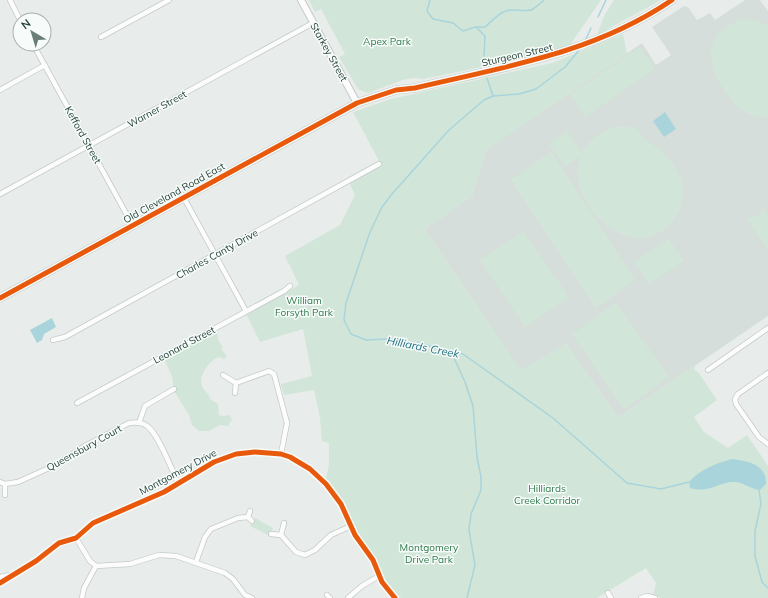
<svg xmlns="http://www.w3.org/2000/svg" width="768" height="598" viewBox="0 0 768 598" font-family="Mulish,sans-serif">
	<rect width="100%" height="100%" fill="#e8edeb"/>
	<!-- built -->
	<polygon fill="#d6dedb" points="745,0 760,0 768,11 768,316 618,418 566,344 521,371 424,229 472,196 486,150 642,43 656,65 671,55 652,27 684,6 688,7 697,20 710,13 715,20"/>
	<!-- green -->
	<g fill="#d1e6d8">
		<polygon points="309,0 601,0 570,45 544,54 424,79 413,78 403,80 368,93 358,89 339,57 345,54 321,9 315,12"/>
		<polygon points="614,0 661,0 597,35 604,16"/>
		<path d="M743,19L755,20L768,25V117C746,119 733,104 722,87C704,57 707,31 743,19Z"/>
		<polygon points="623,34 627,54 486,150 472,196 424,229 521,370 566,344 618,418 695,365 694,370 698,372 717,400 694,417 704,432 728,448 747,435 768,466 768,598 661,598 653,595 656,583 646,568 597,598 401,598 390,588 356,529 343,500 326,478 329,465 329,443 322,441 320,418 314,390 284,395 281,384 312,376 303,329 260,342 246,314 299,285 285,256 340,225 355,195 347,178 379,161 353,112 391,99 552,63"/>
		<polygon points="640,47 655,69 585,117 570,95"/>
		<path d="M623,126L638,129C641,133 643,138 647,141C651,145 658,146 662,151C669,158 678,170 681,179C685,190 683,204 677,214C642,275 561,206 581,156L565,166L549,144L567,131L582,153C591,136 605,129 623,126Z"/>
		<polygon points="551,152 635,280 596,308 511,180"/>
		<polygon points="762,208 768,217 768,249 747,219 759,216"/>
		<polygon points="523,232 565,291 568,298 525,327 480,260"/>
		<polygon points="669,239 684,261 649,284 634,262"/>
		<polygon points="616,303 669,377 624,409 572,334"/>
		<path d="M216,333L218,335V340L222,346V350L227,356L224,359L219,357C209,361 197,376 203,388C206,393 209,393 210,399L218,404L219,415L222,416L229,415L232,419L228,426L220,425L209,431H199L192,425L189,415L174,391L172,376L165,361L168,356L174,352L185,348L204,337L209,338Z"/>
		<polygon points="255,518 273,528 270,536 250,526"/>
	</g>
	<!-- water -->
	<g fill="#a9d4db">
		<polygon points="665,112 676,129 664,137 653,121"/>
		<polygon points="52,318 56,327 44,334 42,340 37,343 30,330"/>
		<path d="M732,459C747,461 767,464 766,484L760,490C751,489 744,483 736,482C718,481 710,494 690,488L689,482C699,470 717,463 732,459Z"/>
	</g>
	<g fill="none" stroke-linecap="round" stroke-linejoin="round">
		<!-- stream -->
		<g stroke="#a9d4db" stroke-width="1.5">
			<path d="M430,0L427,11L433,19L453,23L463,31L475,27H485C492,21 500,11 510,10C530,9 527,16 544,0"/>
			<polyline points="598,17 606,0"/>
			<polyline points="477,28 485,36 484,56"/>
			<polyline points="585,41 591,28"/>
			<polyline points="580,49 565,67 536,89 519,94 493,96 484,100 449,130 392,194 382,207 370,232 346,303 344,320 351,334 366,340 388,339 424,344 444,351 463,354 553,418 627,483 661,489 689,482"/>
			<polyline points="484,60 485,66"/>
			<polyline points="487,78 493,96"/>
			<polyline points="445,352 454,358 465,382 473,406 477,457 481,477 481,490 471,514 469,530 475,565 467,598"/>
			<polyline points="759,490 761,504 755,531 755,556 762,582 768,588"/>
		</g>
		<defs>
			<g id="minor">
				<polyline points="10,0 20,20"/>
				<polyline points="101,37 169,0"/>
				<polyline points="33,44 133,226"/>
				<polyline points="0,90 45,65"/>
				<polyline points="0,194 313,23"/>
				<polyline points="184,198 246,311"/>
				<polyline points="53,340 65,337 379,164"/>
				<polyline points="708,370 768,328"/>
				<polyline points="768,373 738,394 735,399 736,404 759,437 768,444"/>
				<polyline points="223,375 236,383 269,371 274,374 287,423 281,454"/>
				<polyline points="235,393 236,383"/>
				<polyline points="77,403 284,291 290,286"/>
				<polyline points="139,423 145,406 174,389"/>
				<path d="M0,482L5,484L18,482L58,464L83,447L129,423C135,422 142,422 147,426C158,433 172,470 178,483"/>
				<polyline points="5,495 5,484"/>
				<polyline points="250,511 248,517 252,521"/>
				<polyline points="271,534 281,535 296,552 305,555 315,550 331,535 351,526"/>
				<polyline points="281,535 284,523"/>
				<polyline points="76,538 90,561 96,566 130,564 159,555 176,556 225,573 233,579 245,595 252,598"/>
				<polyline points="196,562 205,537 211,529 238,518 248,517"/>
				<polyline points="0,577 10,575"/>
				<polyline points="0,583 36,561 59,543 76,538 93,523 164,492 214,462 236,454 255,452 281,454 290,457 310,469 326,484 341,504 355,535 373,560 382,582 395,598"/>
				<polyline points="608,593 611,598"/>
				<polyline points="327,595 330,598"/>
				<polyline points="82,598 84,588 96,566"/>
				<polyline points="348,598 362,586 379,576"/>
				<polyline points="641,598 647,596 655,598"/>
			</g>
			<polyline id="tertiary" points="301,0 357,103"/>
			<path id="primary" d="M0,298L357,103L396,90L415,88C504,67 595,53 672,0"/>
		</defs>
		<!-- minor casing -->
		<use href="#minor" stroke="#c5cac8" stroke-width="6"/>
		<!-- tertiary casing -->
		<use href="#tertiary" stroke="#c5cac8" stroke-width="8"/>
		<!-- primary casing -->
		<use href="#primary" stroke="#c3ccc9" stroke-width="9"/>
		<!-- minor -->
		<use href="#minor" stroke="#fcfcfc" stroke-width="4.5"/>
		<!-- tertiary -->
		<use href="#tertiary" stroke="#fcfcfc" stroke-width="6"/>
		<!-- primary -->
		<use href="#primary" stroke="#cfd7d5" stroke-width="7"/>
		<defs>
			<g id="cycleway">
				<path d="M0,298L357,103L396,90L415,88C504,67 595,53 672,0"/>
				<polyline points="0,583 36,561 59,543 76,538 93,523 164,492 214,462 236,454 255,452 281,454 290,457 310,469 326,484 341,504 355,535 373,560 382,582 395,598"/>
			</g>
		</defs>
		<!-- cycleway casing -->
		<use href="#cycleway" stroke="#f7fbf9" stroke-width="8"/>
		<!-- cycleway -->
		<use href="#cycleway" stroke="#e8590c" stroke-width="5"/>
	</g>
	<g text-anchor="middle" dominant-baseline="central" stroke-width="3" stroke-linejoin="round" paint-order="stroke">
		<!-- park labels -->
		<g font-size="10" fill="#2d7a4b" stroke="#f7fbf9">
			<text x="387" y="41">Apex Park</text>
			<text x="304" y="300">William<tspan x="304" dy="12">Forsyth Park</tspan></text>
			<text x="547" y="488">Hilliards<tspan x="547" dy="12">Creek Corridor</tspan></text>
			<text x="429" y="547">Montgomery<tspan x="429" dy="12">Drive Park</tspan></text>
		</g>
		<!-- street labels -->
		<g font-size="10" fill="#24423a" stroke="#f7fbf9">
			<text transform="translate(329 52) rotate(61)">Starkey Street</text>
			<text transform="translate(517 55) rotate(-13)">Sturgeon Street</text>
			<text transform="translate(157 109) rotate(-29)">Warner Street</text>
			<text transform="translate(83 135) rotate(61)">Kefford Street</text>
			<text transform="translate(174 193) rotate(-29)">Old Cleveland Road East</text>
			<text transform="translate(217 254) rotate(-29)">Charles Canty Drive</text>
			<text transform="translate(184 345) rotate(-28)">Leonard Street</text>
			<text transform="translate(84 448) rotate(-29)">Queensbury Court</text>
			<text transform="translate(178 472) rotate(-28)">Montgomery Drive</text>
		</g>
		<!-- water labels -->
		<g font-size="11" font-style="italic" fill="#1c6f80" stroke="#f7fbf9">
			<text transform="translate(423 347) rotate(11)">Hilliards Creek</text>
		</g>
	</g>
	<!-- north arrow -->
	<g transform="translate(32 32) rotate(322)"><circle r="19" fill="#f7fbf9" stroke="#a3b1ad"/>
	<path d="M0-3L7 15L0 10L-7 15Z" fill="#697e78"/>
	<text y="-6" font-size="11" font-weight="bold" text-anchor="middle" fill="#24423a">N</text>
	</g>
</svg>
